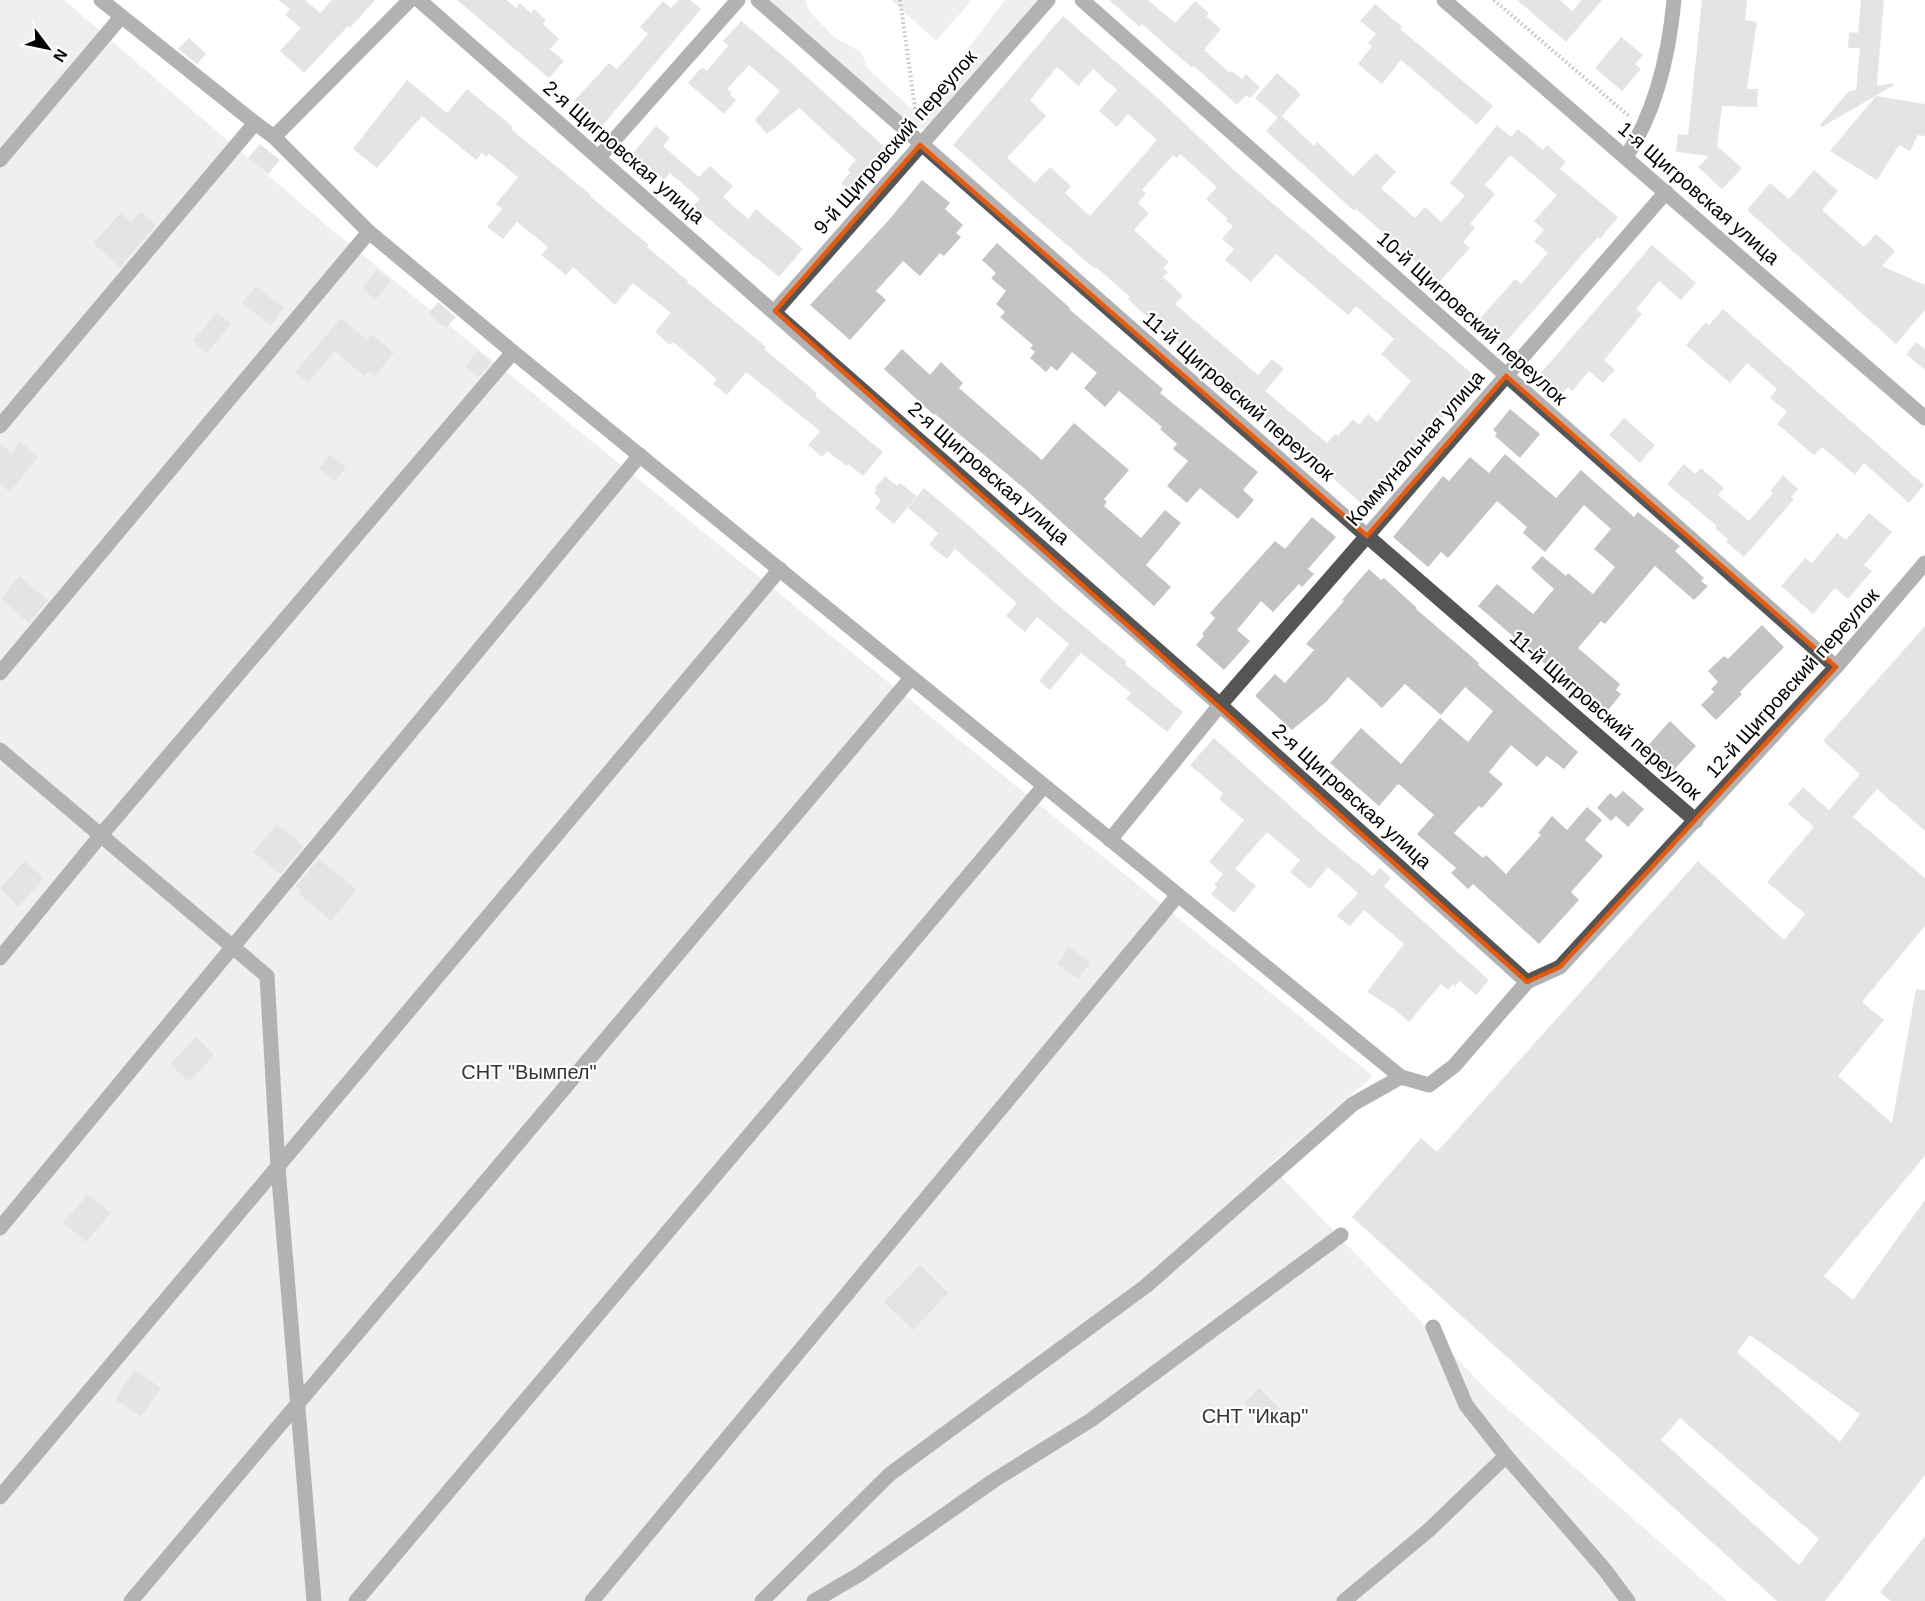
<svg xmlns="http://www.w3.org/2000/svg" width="1925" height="1601" viewBox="0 0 1925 1601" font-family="Arial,sans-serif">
	<rect width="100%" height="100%" fill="#fff"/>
	<!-- green -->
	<g fill="#dcdcdc">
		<polygon points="0,0 64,0 332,230 1373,1076 1270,1165 1492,1395 1727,1601 0,1601"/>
		<polygon points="771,0 807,0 806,3 810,12 834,37 861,52 868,69 911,108 921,109 1005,0 1039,0 925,129 909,128 794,25"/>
		<polygon points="891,0 972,0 936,41"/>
	</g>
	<!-- building -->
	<g fill="#c4c4c4" fill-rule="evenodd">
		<polygon points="278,0 305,0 320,13 332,0 375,0 350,28 348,26 304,73 280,51 301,28 285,15 290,9"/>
		<polygon points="457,0 507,0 516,8 520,3 531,13 534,9 546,20 543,24 559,39 550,49 564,61 549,78"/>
		<polygon points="679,0 690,0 701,9 602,126 574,101 609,63 617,69 648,34 640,27 663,1 671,8"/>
		<polygon points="1109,0 1148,0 1175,23 1195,1 1209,13 1206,16 1221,29 1204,50 1230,73 1232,71 1242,79 1246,74 1260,87 1250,98 1246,95 1237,105 1194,66 1192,68 1142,24 1140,27"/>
		<polygon points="1517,0 1560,0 1572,11 1582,0 1602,0 1566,42"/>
		<polygon points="1702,0 1747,0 1745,20 1757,22 1747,89 1758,89 1757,107 1722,106 1717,146 1742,168 1722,189 1698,167 1709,156 1676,152 1678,134 1688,135"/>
		<polygon points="1861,0 1884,0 1877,83 1878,86 1893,83 1894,85 1822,127 1820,125 1849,91 1856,90 1860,48 1848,48 1849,32 1858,33"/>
		<polygon points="1375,4 1402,27 1400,29 1493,106 1477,125 1401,60 1382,84 1358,64 1372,46 1368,43 1376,34 1360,21"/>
		<path d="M1063,16L1161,101L1236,172L1476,377L1433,430L1363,505L1325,471L1326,470L1257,411L1259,410L1212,369L1208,373L1191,359L1193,356L1159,325L1158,327L1128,299L1130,297L1096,267L1095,269L1047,228L953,145ZM1057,67L1078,86L1093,69L1117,90L1099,111L1117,127L1128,114L1157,140L1090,216L1065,193L1071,186L1050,167L1035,183L1007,158L1046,116L1030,100ZM1180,154L1217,187L1206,199L1228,219L1226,221L1233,226L1222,239L1234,249L1225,260L1251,282L1276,254L1348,315L1356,306L1394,339L1381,354L1411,381L1377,422L1368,414L1359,425L1353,419L1338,436L1335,434L1327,443L1265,391L1284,369L1272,359L1258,375L1175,304L1183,296L1163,277L1168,272L1163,268L1169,262L1134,230L1149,213L1138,203L1146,193L1142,190L1173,155L1177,158Z"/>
		<polygon points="741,21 788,60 888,150 874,166 879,170 857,197 841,183 851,172 847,170 856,160 799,108 767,134 755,120 780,91 749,65 727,89 732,92 730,95 736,100 724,114 688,83 702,67 707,71 728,46 723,41"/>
		<polygon points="1621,37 1643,55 1635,64 1641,69 1622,91 1595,68"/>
		<polygon points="189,38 206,54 197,64 178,49"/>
		<polygon points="1277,73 1301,94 1282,116 1314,146 1317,142 1353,176 1376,153 1396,172 1381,188 1415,218 1425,207 1441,222 1465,196 1450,183 1497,125 1511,137 1518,129 1543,150 1547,145 1566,162 1560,169 1618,217 1600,239 1598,237 1581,256 1504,344 1478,321 1515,279 1521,284 1548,253 1534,241 1544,230 1534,221 1557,195 1510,155 1485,185 1495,194 1470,224 1475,228 1463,242 1470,248 1439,282 1356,209 1354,211 1266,131 1278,118 1255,98"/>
		<polygon points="407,80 447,113 467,89 513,127 511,129 591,195 590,196 649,245 647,247 688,281 687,282 766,347 764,349 817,393 815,396 883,452 863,476 848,464 847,466 827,451 822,457 808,445 820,431 746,372 727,395 713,384 717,379 673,342 670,345 655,332 671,313 633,283 615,305 573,267 566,275 541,255 548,247 517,222 503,239 487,227 502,209 496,204 518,177 489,154 486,157 482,153 476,160 422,116 377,168 353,149"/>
		<polygon points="1876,96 1925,104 1925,136 1918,135 1910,151 1899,145 1877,180 1830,151"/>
		<polygon points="656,126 670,138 663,146 699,177 710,166 733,186 723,197 748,219 756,209 803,249 779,277 693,206 700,199 670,173 664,180 633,153"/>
		<polygon points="260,144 280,160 268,174 248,158"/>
		<polygon points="1814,170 1838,191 1822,210 1864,247 1876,234 1895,251 1882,266 1925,285 1925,310 1896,344 1747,210 1770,183 1789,199"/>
		<polygon points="922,180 950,203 945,209 963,225 956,233 961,237 944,256 940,253 920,276 903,261 876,291 886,300 850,340 810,305 888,221"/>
		<polygon points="141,212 156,225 120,267 93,243 121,213 131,222"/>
		<polygon points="997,243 1070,308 1069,309 1163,389 1160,393 1258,472 1243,490 1254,500 1238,519 1200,488 1187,503 1167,486 1188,461 1173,449 1177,444 1160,429 1162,427 1119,391 1105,407 1084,388 1097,373 1072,352 1057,371 1051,366 1046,372 1030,358 1035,352 1030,348 1033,345 1000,317 1005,312 996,304 1006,291 991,278 996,273 982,260"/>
		<polygon points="1652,245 1696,283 1681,300 1659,281 1636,309 1642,314 1604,360 1615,370 1603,383 1589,371 1572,391 1568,387 1562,393 1540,374"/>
		<polygon points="377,270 391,281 375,300 362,288"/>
		<polygon points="256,286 284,308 271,326 242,303"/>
		<polygon points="438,302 456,317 446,328 428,314"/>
		<polygon points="1723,309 1924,485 1909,503 1864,463 1855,475 1822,447 1814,455 1777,424 1787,412 1770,398 1777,389 1747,363 1730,383 1686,345 1706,322 1709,325"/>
		<polygon points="217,312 231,324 207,353 193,341"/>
		<polygon points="341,318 367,340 372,334 394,353 375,376 368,371 364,376 335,351 308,383 295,372"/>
		<polygon points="1916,342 1925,349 1925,370 1906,354"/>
		<polygon points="902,349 930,375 941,362 963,383 959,388 1042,460 1074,423 1129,470 1104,499 1107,502 1104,506 1141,538 1165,510 1181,523 1146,565 1171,587 1154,606 1026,490 935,414 934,415 884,369"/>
		<polygon points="478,351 491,362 479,377 465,366"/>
		<polygon points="1510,409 1540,434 1520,458 1495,436 1497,433 1493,430"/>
		<polygon points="1624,418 1655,445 1640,463 1609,435"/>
		<polygon points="20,442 38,457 10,492 0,484 0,444 12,453"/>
		<polygon points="330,454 346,467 335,481 319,468"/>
		<polygon points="1505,454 1556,498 1581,470 1634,517 1638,512 1680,546 1675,551 1704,578 1701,581 1708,586 1694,600 1655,566 1605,624 1601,621 1578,648 1620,684 1616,690 1621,694 1604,715 1478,606 1497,584 1533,614 1554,589 1531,568 1542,556 1566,576 1568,573 1593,594 1615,567 1594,549 1611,529 1584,505 1545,552 1523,533 1527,527 1497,501 1448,558 1441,552 1428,567 1393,537 1443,476 1449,481 1470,457 1489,473"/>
		<polygon points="1684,464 1695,474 1701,468 1724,488 1718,495 1749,521 1773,493 1770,491 1783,475 1798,489 1791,497 1794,499 1744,557 1726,542 1728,539 1715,528 1717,526 1667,484"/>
		<polygon points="885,476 897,486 900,483 917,496 894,524 875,508 881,500 874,493 877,490 875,488"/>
		<polygon points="924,488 974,530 1058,605 1127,662 1125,664 1183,712 1167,732 1126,699 1131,693 1081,653 1050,690 1039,681 1069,644 1037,617 1025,632 1006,616 1017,603 955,549 947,559 929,545 938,533 908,508"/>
		<polygon points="1869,513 1892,532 1864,565 1872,571 1848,599 1835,588 1813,614 1781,586 1805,558 1812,563 1837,533 1846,540"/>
		<polygon points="1312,517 1336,537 1308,569 1314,574 1302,587 1299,584 1273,612 1261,601 1237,630 1250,641 1224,670 1196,645 1204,636 1202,634 1215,618 1210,613 1275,541 1285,549"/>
		<polygon points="1369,569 1381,580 1384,578 1417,608 1416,609 1479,663 1478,665 1578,752 1564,769 1547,756 1537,767 1511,745 1489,772 1503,784 1482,808 1479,806 1454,833 1483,858 1486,855 1506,874 1541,835 1538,833 1552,816 1567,830 1587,807 1602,820 1585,840 1603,856 1571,892 1579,900 1539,944 1473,884 1468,889 1451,873 1456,868 1417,834 1434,815 1401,786 1398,784 1379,806 1330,763 1361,728 1401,764 1440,718 1468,742 1493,711 1465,687 1441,715 1405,684 1382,708 1348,677 1326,702 1292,730 1255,696 1275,674 1285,683 1314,650 1306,644 1344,601 1342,600"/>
		<polygon points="19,576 48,600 29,623 1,599"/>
		<polygon points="1762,625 1784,647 1740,692 1742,694 1716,720 1701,705 1714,692 1711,689 1718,682 1708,671 1724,656 1728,659"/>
		<path d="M1925,626V831L1877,789L1853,817L1925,878V926L1862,1002L1884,1020L1838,1076L1892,1123L1916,989L1925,990V1156L1824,1276L1853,1300L1925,1200V1475L1825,1601H1777L1352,1217L1421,1138L1437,1152L1698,861L1784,940L1805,914L1767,882L1814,827L1788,804L1803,787L1829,810L1860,774L1823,741ZM1750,1335L1860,1414L1840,1442L1737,1352ZM1680,1418L1819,1539L1799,1565L1661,1440Z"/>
		<polygon points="1670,721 1696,746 1670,774 1644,750"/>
		<polygon points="1214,738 1316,829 1373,876 1380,868 1391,878 1384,886 1489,980 1476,995 1460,981 1455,987 1453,984 1448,990 1441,984 1409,1022 1394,1009 1367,992 1404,944 1364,910 1350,926 1337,916 1358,893 1328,867 1310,889 1290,872 1300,860 1267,832 1235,869 1256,886 1234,913 1211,894 1217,887 1214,885 1223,874 1209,862 1244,820 1219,799 1223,793 1190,765"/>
		<polygon points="1623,791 1644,809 1628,827 1616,816 1611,821 1597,808 1610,793 1616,798"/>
		<polygon points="277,824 304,846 280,874 253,852"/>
		<polygon points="319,859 357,890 331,921 300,895 302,892 296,886"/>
		<polygon points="25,861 44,878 18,907 0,888"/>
		<polygon points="1069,947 1090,962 1078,979 1057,964"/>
		<polygon points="196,1037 214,1055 189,1082 170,1064"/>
		<polygon points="88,1194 111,1213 86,1242 63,1223"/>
		<polygon points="920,1265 948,1293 913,1330 884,1302"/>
		<polygon points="135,1370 161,1388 141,1417 115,1399"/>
		<polygon points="1259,1388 1281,1410 1266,1425 1244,1403"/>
		<polygon points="1925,1536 1925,1601 1891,1601 1880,1592"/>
	</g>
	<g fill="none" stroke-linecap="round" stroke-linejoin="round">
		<!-- path -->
		<g stroke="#777" stroke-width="4" stroke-dasharray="1.5 3" stroke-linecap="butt">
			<polyline points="900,0 916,115"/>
			<polyline points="1494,0 1630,117"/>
		</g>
		<!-- minor -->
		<g stroke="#555" stroke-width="15">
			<polyline points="101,0 255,123 274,137 369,232 513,352 1401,1077 1429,1085 1454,1066 1527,982 1560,967 1836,667 1925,563"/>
			<polyline points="419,0 1220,705 1527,982"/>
			<polyline points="758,0 1367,536 1696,821"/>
			<polyline points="1082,0 1836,667"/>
			<polyline points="1444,0 1925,418"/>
			<polyline points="274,137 410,0"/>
			<polyline points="599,157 738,0"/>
			<path d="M1626,157C1656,111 1669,54 1674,0"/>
			<polyline points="0,160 121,17"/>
			<polyline points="775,311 1048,0"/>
			<polyline points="0,426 255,123"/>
			<polyline points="0,673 369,232"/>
			<polyline points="0,750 267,976 278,1167 314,1601"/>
			<polyline points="1110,840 1220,705 1666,192"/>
			<polyline points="0,958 101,835 513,352"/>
			<polyline points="0,1228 640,455"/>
			<polyline points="1433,1327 1466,1405 1506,1456 1605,1570 1628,1601"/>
			<polyline points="0,1497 780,569"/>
			<polyline points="131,1601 911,678"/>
			<polyline points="356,1601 1044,786"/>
			<polyline points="592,1601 1178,895"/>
			<polyline points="762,1601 890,1474 1146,1286 1353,1104 1401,1077"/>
			<polyline points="814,1601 860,1574 993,1481 1091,1420 1341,1235"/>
			<polyline points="1344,1601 1429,1530 1506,1456"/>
		</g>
	</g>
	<!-- marked area -->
	<path d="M0 0H1925V1601H0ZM920,145L1367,536L1506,376L1836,667L1560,967L1527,982L775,311Z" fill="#fff" fill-opacity=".55" fill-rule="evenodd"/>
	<path fill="none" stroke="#e8590c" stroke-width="4.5" stroke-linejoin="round" d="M920,145L1367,536L1506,376L1836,667L1560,967L1527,982L775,311Z"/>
	<g text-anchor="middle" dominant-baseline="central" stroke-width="4.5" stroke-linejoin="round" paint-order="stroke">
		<!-- street labels -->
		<g font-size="20" fill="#000" stroke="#fff">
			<text transform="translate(895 142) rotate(-49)">9-й Щигровский переулок</text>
			<text transform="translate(624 152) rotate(41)">2-я Щигровская улица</text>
			<text transform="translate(1699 193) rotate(41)">1-я Щигровская улица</text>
			<text transform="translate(1472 318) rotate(42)">10-й Щигровский переулок</text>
			<text transform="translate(1239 396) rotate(41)">11-й Щигровский переулок</text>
			<text transform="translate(1415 448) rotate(-49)">Коммунальная улица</text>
			<text transform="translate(989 473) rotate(41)">2-я Щигровская улица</text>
			<text transform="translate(1792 683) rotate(-48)">12-й Щигровский переулок</text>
			<text transform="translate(1606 715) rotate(41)">11-й Щигровский переулок</text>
			<text transform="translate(1352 796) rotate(42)">2-я Щигровская улица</text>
		</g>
		<!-- park labels -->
		<g font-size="20" fill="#333" stroke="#fff">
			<text x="529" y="1072">СНТ "Вымпел"</text>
			<text x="1255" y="1416">СНТ "Икар"</text>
		</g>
	</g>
	<!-- north arrow -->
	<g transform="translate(48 48) rotate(122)" stroke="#ffffff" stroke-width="4.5" paint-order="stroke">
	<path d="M0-4.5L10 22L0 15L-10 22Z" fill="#000000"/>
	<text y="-9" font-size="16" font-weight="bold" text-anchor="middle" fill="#000000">N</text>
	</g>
</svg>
